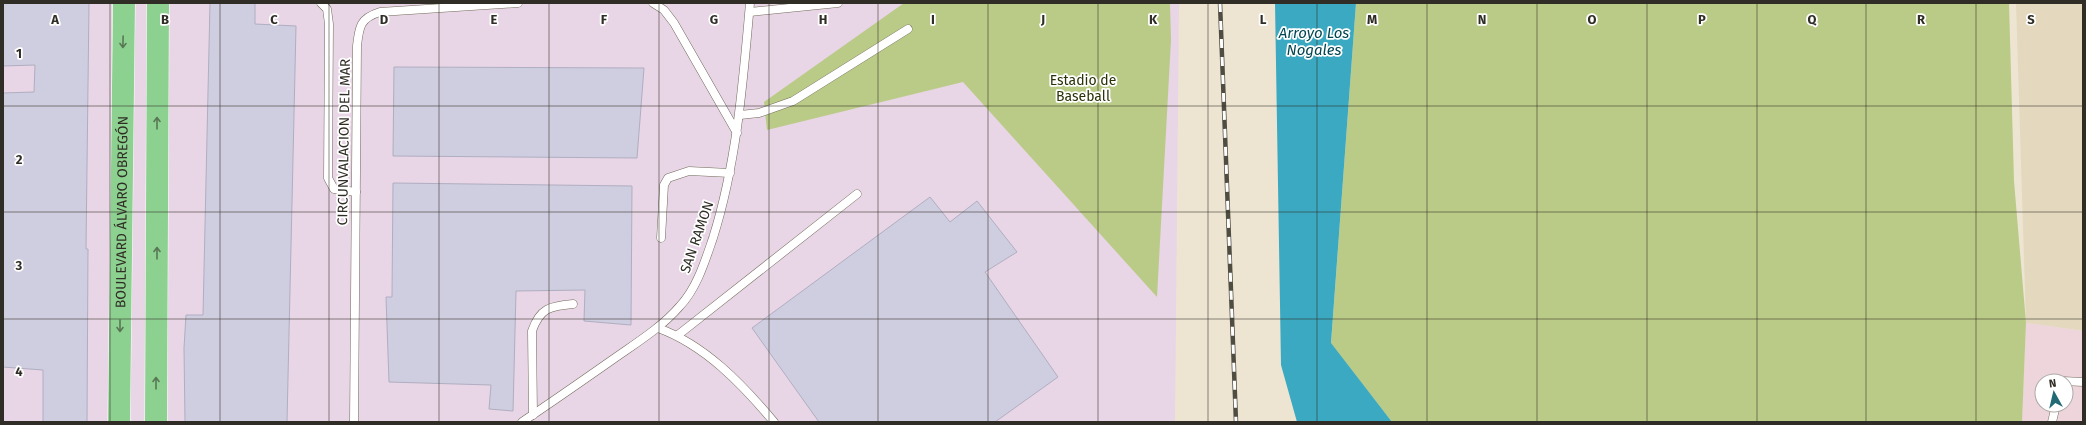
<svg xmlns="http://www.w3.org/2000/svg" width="2086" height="425" viewBox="0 0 2086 425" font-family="'Fira Sans',sans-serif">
	<rect width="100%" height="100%" fill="#ede5d2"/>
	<!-- built -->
	<polygon fill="#e4d9bf" points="2016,3 2083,3 2083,331 2026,323"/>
	<!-- industrial -->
	<polygon fill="#e8d5e5" points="3,3 1179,3 1175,422 3,422"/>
	<!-- education -->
	<path fill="#eed4db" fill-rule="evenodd" d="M2026,323L2083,331V422H2022ZM2042,381H2066V405H2042Z"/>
	<!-- green -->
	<g fill="#bacb88">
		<polygon points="904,3 1170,3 1171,40 1157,297 963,82 767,130 764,102"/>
		<polygon points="1356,3 2009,3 2014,181 2026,323 2022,422 1392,422 1331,344"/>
	</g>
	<!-- water -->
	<polygon fill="#3ba9c1" points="1275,3 1356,3 1331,343 1392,422 1297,422 1281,365"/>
	<!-- building -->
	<g fill="#cfcde0" stroke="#b0aec1">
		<polygon points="3,3 89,3 86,249 88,249 87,422 43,422 43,370 3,367 3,93 34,92 35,65 3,66"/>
		<polygon points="210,3 255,3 255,24 296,26 287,422 185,422 184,348 186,315 203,315"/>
		<polygon points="394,67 644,68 637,158 393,156"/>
		<polygon points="393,183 632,186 631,325 584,321 585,290 516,291 513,411 489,409 491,385 389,382 386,297 392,297"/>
		<polygon points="930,197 950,222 977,201 1017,252 985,272 1058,377 995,422 819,422 752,328"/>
	</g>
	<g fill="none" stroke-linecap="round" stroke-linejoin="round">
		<defs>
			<g id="lane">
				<polyline points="321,3 327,9 329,24 328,178 334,189 356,192"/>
				<polyline points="653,3 664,10 674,23 737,133"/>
				<polyline points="750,12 838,3"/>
				<polyline points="740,115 759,113 793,101 908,29"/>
				<polyline points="661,238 664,185 668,178 689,171 730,173"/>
				<path d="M658,328C705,345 742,384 774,422"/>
				<polyline points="678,335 857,194"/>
				<polyline points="2063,381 2083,382"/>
				<path d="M533,415L532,331C540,308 550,306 573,304"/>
				<path d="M354,422L357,46C359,27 360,18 380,12L518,3"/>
				<path d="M522,422C552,402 582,381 612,360C636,343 661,328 680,306C697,288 705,261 713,238C737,162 743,82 750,3"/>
				<polyline points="2052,422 2056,405"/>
			</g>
			<g id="highway">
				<path id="s1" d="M119,422L124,3"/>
				<polyline points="156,422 158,3"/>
			</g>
		</defs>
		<!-- lane casing -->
		<use href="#lane" stroke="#726b5a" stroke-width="9"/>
		<!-- highway casing -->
		<use href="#highway" stroke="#fff" stroke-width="23"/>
		<!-- lane -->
		<use href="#lane" stroke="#fff" stroke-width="8"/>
		<!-- highway -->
		<use href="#highway" stroke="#8dd190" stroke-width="22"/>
		<defs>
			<polyline id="rail" points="1220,3 1236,422"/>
		</defs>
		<!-- rail casing -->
		<use href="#rail" stroke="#4f4c42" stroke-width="4.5"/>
		<!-- rail -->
		<use href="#rail" stroke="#fff" stroke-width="3" stroke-dasharray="9" stroke-linecap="butt"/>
	</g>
	<!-- one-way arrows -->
	<defs><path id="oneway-shaft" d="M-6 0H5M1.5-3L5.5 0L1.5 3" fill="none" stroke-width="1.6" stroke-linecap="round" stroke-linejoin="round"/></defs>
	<g stroke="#597755">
		<use href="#oneway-shaft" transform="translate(123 42) rotate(91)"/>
		<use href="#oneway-shaft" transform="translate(157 123) rotate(-90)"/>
		<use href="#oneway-shaft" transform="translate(157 253) rotate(-90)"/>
		<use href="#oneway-shaft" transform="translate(120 326) rotate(90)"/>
		<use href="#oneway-shaft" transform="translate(156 383) rotate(-90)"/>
	</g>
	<!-- grid -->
	<path fill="none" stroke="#2f2d25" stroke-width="1" stroke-opacity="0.55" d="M110,3V422M220,3V422M329,3V422M439,3V422M549,3V422M659,3V422M769,3V422M878,3V422M988,3V422M1098,3V422M1208,3V422M1317,3V422M1427,3V422M1537,3V422M1647,3V422M1757,3V422M1866,3V422M1976,3V422M3,106H2083M3,212H2083M3,319H2083"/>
	<g text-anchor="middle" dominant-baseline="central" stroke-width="3.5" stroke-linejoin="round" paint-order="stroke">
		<!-- park labels -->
		<g font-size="14" fill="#2a3207" stroke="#fff">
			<text x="1083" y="80">Estadio de<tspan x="1083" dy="16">Baseball</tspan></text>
		</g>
		<!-- street labels -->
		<g font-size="14" fill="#2f2d25" stroke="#fff">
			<text transform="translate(344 142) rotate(-89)">CIRCUNVALACION DEL MAR</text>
			<text stroke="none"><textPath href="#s1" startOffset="210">BOULEVARD ÁLVARO OBREGÓN</textPath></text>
			<text transform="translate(697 237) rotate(-71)">SAN RAMON</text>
		</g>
		<!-- water labels -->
		<g font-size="15" font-style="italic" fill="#004551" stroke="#fff">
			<text x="1314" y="33">Arroyo Los<tspan x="1314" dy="17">Nogales</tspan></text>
		</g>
	</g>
	<g font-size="13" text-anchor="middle" font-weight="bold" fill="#2f2d25" stroke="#fff" stroke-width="3.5" stroke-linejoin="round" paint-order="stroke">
		<text x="55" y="24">A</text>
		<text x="165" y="24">B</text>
		<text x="274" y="24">C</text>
		<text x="384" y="24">D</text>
		<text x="494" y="24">E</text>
		<text x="604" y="24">F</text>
		<text x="714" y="24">G</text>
		<text x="823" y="24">H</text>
		<text x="933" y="24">I</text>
		<text x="1043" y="24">J</text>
		<text x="1153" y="24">K</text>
		<text x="1263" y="24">L</text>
		<text x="1372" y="24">M</text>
		<text x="1482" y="24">N</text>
		<text x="1592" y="24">O</text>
		<text x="1702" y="24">P</text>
		<text x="1812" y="24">Q</text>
		<text x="1921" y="24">R</text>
		<text x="2031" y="24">S</text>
		<text x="19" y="58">1</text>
		<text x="19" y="164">2</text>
		<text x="19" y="270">3</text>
		<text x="19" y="376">4</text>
	</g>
	<!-- border -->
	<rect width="2086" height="425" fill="none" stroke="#2f2d25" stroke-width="8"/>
	<!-- north arrow -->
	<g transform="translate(2054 393) rotate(352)"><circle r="19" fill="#ffffff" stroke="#acaba8"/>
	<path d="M0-3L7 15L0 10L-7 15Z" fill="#226b76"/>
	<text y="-6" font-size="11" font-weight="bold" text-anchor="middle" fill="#2f2d25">N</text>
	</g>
</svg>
